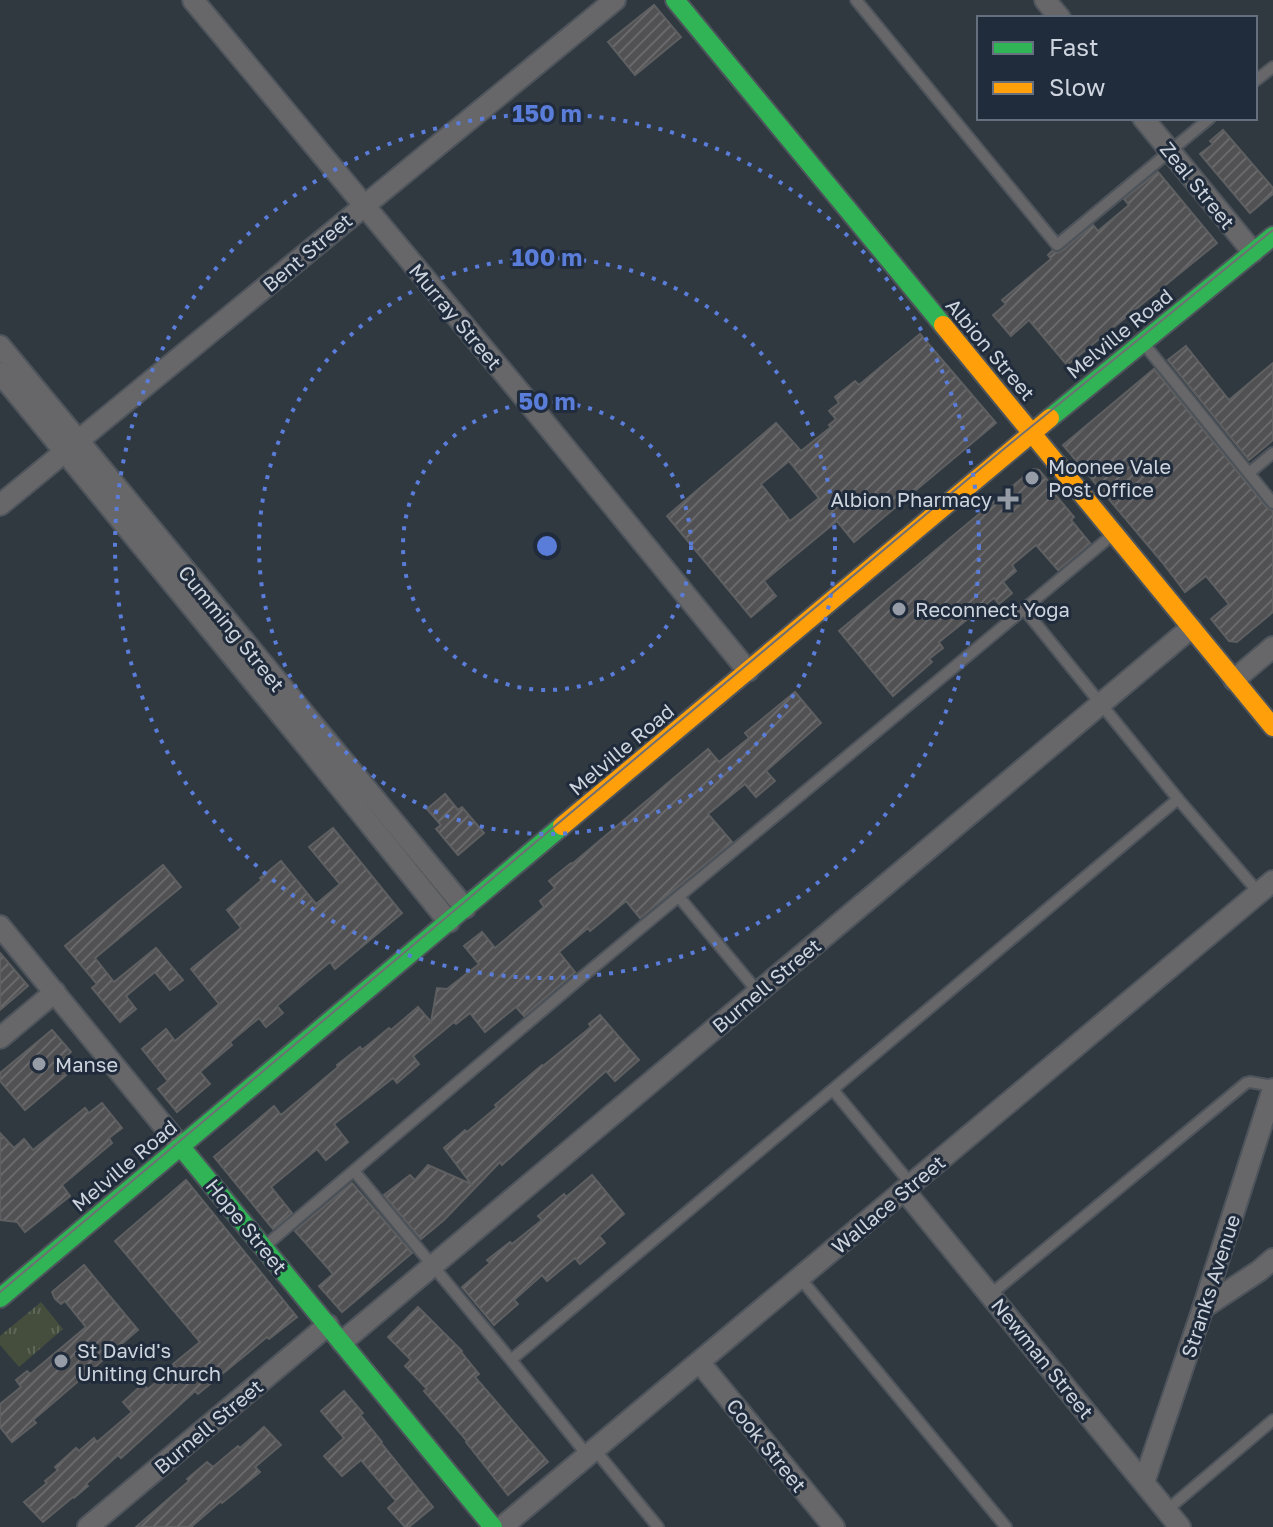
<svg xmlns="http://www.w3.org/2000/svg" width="1273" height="1527" viewBox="0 0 1273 1527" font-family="'Golos Text',sans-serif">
	<defs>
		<pattern id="park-tufts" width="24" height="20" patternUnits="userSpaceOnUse" patternTransform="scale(2)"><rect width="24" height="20" fill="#454e3d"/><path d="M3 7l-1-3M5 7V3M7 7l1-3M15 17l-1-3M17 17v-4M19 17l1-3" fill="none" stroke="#5f6759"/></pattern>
		<pattern id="building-hatch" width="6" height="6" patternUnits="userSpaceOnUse" patternTransform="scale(2)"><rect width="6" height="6" fill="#515153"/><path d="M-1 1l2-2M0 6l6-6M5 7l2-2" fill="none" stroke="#69696b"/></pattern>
	</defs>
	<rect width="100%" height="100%" fill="#303840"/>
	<!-- park -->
	<polygon fill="url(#park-tufts)" points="41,1302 63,1329 19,1367 0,1345 0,1336"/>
	<!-- building -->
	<g fill="url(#building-hatch)" stroke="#5e5f61" stroke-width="2" fill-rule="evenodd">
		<polygon points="654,5 681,37 635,75 608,42"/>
		<polygon points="1223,130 1273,188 1273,194 1250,213 1200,154 1213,144 1210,141"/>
		<polygon points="1158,172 1217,243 1067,365 1029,320 1011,336 993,315 1006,304 1002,300 1051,259 1048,255 1052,251 1058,253 1062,251 1093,225 1098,231 1129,205 1124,199"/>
		<path d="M920,334L996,423L854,542L837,521L764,581L776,596L751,617L667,516L776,423L801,451L831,427L829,425L836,419L829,411L839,403L835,397L855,381L859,385ZM789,461L819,498L790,521L761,484Z"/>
		<polygon points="1186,346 1229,400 1273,363 1273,440 1249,460 1168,360"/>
		<polygon points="1154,369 1267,508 1273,511 1273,612 1237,642 1229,641 1211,619 1229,604 1206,576 1185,592 1162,562 1063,445"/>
		<polygon points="1033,469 1039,470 1055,489 1053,492 1074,517 1071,520 1090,543 1058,570 1036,545 1012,565 1016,571 1003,582 1012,593 999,604 994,598 939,642 943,648 929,659 932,662 893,696 839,631"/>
		<polygon points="795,692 821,723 766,771 775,781 756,797 745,784 708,814 732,842 640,918 626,901 590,931 588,928 559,952 575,972 524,1016 516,1007 485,1032 470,1013 456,1024 454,1022 413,1056 419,1064 397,1083 393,1078 334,1124 348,1142 326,1160 317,1149 271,1187 292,1213 273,1229 214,1157 274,1106 281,1115 338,1067 337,1065 360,1047 362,1050 389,1028 391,1030 418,1007 431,1022 437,988 447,989 479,964 464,946 482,932 495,948 544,907 540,901 555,888 549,881 571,863 572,864 708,749 719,762 749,738 745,733"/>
		<polygon points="445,794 458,810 462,807 484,833 458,855 436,829 441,825 427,809"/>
		<polygon points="333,828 402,913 335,969 330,962 277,1006 283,1013 266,1027 259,1018 230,1042 232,1045 200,1072 210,1084 177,1112 158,1089 168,1081 142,1049 166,1029 175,1041 219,1004 191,969 241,928 227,910 262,880 260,878 281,861 316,904 340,884 309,847"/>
		<polygon points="163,865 181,887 95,958 114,982 156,948 183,980 170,990 155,972 126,996 136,1009 120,1022 92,988 97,984 65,946"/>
		<polygon points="0,953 28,986 0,1010"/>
		<polygon points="600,1015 639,1060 615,1081 606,1071 502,1165 500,1162 444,1220 421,1239 384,1195 410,1175 415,1180 428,1165 471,1184 444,1148 465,1130 467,1132 497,1107 495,1105 542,1065 543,1066 591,1027 589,1024"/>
		<polygon points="52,1030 71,1052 63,1059 72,1070 25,1110 0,1081 0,1073"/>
		<polygon points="102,1103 122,1128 109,1138 112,1143 62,1185 70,1196 25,1232 17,1222 0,1220 0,1133 14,1148 24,1139 33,1150 85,1108 89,1113"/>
		<polygon points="592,1175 624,1214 599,1236 605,1243 580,1264 575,1258 547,1281 542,1275 514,1300 518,1304 494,1325 462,1287 490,1263 487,1260 510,1242 512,1244 542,1220 538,1216 564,1194 566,1197"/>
		<polygon points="186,1180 297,1317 269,1339 267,1337 198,1394 195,1391 121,1458 118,1455 86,1484 88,1486 74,1498 73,1497 43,1522 24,1502 47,1483 45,1481 58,1470 55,1467 76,1448 79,1451 94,1438 97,1442 132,1412 123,1402 143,1384 148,1389 175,1366 173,1364 200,1342 115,1241"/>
		<polygon points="352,1183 412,1253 342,1312 319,1286 333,1274 295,1231"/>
		<polygon points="84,1265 138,1330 33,1420 36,1423 12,1442 0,1427 0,1404 21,1387 16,1380 27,1371 30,1374 86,1327 65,1301 61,1304 55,1299 52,1292"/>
		<polygon points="418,1307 462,1351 461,1352 479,1374 475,1377 548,1462 508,1495 466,1442 467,1441 424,1391 427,1389 405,1366 411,1360 388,1337"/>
		<polygon points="344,1391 363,1413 360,1415 382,1442 381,1443 433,1507 409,1527 405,1527 388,1508 396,1501 361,1460 342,1476 324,1456 344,1438 321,1411"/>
		<polygon points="264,1427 281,1445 255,1467 260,1472 222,1503 221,1501 191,1527 136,1527 189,1481 187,1479 207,1462 213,1467 238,1446 240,1448"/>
	</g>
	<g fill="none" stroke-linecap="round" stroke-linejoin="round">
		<defs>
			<g id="lane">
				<polyline points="856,0 1057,245 1210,118"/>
				<polyline points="1255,81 1273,67"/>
				<polyline points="1144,344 1273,503"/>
				<polyline points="1249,473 1273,453"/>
				<polyline points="1024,609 1111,536"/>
				<polyline points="679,897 758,992"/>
				<polyline points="833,1090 911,1184"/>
				<polyline points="354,1171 511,1360 588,1456"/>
				<polyline points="265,1246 588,972 1024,609 1178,799 1259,893"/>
				<polyline points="800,1278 1006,1527"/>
				<polyline points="991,1294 1246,1083 1250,1082 1273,1086"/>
				<polyline points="511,1360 1178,799"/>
				<polyline points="595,1450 658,1527"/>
				<polyline points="1167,1510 1273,1420"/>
			</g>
			<g id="street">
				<polyline points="193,0 518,390 748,671"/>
				<polyline points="1045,0 1060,18"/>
				<polyline points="1143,118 1253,252"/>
				<polyline points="0,346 465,908"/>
				<polyline points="0,373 309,749 449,922"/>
				<polyline points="0,505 615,0"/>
				<polyline points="1234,680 1273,647"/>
				<polyline points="0,926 181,1147"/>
				<polyline points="0,1038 55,992"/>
				<polyline points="904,1190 1180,1527"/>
				<polyline points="1203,1308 1259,1271 1273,1259"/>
				<polyline points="342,1342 1191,628"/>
				<polyline points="700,1363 834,1527"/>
				<polyline points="1144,1482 1203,1308 1273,1089"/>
				<polyline points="88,1527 328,1325"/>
				<polyline points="502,1527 1273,881"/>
			</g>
			<g id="fast">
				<polyline points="675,0 943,325"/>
				<polyline points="1050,418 1273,236"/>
				<polyline points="181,1147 493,1527"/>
				<polyline points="0,1298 562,826"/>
			</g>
			<g id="slow">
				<polyline points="943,325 1273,727"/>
				<polyline points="562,826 1050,418"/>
			</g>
		</defs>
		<!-- lane casing -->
		<use href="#lane" stroke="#4e545b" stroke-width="14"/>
		<!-- street casing -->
		<use href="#street" stroke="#4e545b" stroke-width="24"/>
		<!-- fast casing -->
		<use href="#fast" stroke="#4e545b" stroke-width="22"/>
		<!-- slow casing -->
		<use href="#slow" stroke="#4e545b" stroke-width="22"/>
		<!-- lane -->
		<use href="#lane" stroke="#676668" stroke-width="10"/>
		<!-- street -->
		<use href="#street" stroke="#676668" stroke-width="20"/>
		<!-- fast -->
		<use href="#fast" stroke="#30b455" stroke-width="18"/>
		<!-- slow -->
		<use href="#slow" stroke="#ff9f0a" stroke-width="18"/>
		<!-- tram -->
		<polyline stroke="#707074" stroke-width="2" points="0,1292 1005,448 1273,230"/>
	</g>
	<!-- distance rings -->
	<g fill="none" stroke="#5b7dda" stroke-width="4" stroke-dasharray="4 8">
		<circle cx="547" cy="546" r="144"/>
		<circle cx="547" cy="546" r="288"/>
		<circle cx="547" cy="546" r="432"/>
	</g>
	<!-- markers -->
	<g fill="#969da7" stroke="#202c3c" stroke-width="3">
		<circle cx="1032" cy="478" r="8"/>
		<path d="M1004 487h8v8h8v8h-8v8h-8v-8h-8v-8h8z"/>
		<circle cx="899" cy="609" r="8"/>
		<circle cx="39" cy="1064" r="8"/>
		<circle cx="61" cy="1361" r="8"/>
	</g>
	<g text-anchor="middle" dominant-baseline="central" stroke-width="6" stroke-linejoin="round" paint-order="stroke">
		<!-- street labels -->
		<g font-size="20" fill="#cdd4de" stroke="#202c3c">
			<text transform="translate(1198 185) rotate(51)">Zeal Street</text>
			<text transform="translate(307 252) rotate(-40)">Bent Street</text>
			<text transform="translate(456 316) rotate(50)">Murray Street</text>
			<text transform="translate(1119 333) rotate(-39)">Melville Road</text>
			<text transform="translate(991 349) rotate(50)">Albion Street</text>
			<text transform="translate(232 628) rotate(51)">Cumming Street</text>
			<text transform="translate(621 749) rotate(-40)">Melville Road</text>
			<text transform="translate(766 985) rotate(-40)">Burnell Street</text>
			<text transform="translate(124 1165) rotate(-40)">Melville Road</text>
			<text transform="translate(888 1204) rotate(-40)">Wallace Street</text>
			<text transform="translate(247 1226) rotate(51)">Hope Street</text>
			<text transform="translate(1210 1286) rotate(-72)">Stranks Avenue</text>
			<text transform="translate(1043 1358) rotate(51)">Newman Street</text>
			<text transform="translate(208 1426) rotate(-40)">Burnell Street</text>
			<text transform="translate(767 1445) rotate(51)">Cook Street</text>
		</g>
		<!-- poi labels -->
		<g font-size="20" fill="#cdd4de" stroke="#202c3c" text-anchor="start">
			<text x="1048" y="466">Moonee Vale<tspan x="1048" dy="23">Post Office</tspan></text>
			<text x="992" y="499" text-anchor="end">Albion Pharmacy</text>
			<text x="915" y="609">Reconnect Yoga</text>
			<text x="55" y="1064">Manse</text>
			<text x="77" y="1350">St David's<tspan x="77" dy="23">Uniting Church</tspan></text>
		</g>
	</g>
	<circle cx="547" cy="546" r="12" fill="#5b7dda" stroke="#202c3c" stroke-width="4"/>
	<g font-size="24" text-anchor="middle" font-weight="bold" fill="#5b7dda" stroke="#202c3c" stroke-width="6" stroke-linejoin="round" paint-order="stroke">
		<text x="547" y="122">150 m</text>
		<text x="547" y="266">100 m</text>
		<text x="547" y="410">50 m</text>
	</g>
	<!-- legend -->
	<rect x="977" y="16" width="280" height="104" fill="#202c3c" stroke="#656f7d" stroke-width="2"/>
	<rect x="993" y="42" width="40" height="12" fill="#30b455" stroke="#656f7d" stroke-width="2"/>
	<text x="1049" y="56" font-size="24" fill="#cdd4de">Fast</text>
	<rect x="993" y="82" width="40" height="12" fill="#ff9f0a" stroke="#656f7d" stroke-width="2"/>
	<text x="1049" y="96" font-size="24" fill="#cdd4de">Slow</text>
</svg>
